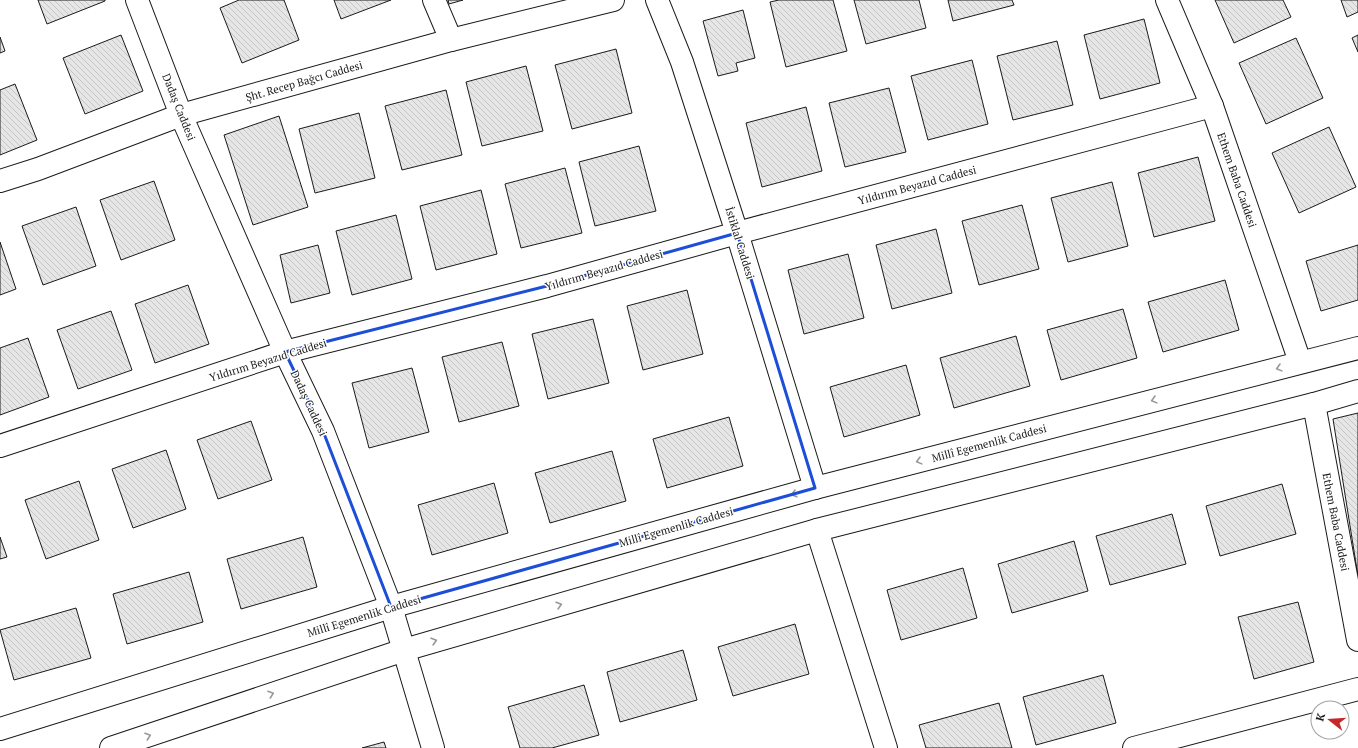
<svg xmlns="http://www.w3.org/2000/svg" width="1358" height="748" viewBox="0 0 1358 748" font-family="'PT Serif',serif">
	<defs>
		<pattern id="building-back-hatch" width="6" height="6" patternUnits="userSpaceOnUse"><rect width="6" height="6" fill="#e6e6e6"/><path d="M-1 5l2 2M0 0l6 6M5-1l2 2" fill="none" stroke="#c5c5c5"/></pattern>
	</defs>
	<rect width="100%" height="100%" fill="#fff"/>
	<!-- building -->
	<g fill="url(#building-back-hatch)" stroke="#1a1a1a">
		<polygon points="38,0 105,0 105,1 47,24"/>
		<polygon points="239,0 284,0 299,40 242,63 220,8"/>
		<polygon points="334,0 391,0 341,19"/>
		<polygon points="448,0 463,0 449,4"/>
		<polygon points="779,0 833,0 847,51 786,67 770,2"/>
		<polygon points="854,0 919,0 926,28 866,44"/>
		<polygon points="948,0 1012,0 1014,5 953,21"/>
		<polygon points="1215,0 1283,0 1291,17 1234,43"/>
		<polygon points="1341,0 1358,0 1358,12 1347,17"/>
		<polygon points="743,10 755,58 736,63 738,71 718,76 703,21"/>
		<polygon points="1144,19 1160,83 1100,99 1084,35"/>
		<polygon points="121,35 143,91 85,114 63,58"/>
		<polygon points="1358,35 1358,52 1352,38"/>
		<polygon points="0,37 5,51 0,53"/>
		<polygon points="1296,38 1323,98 1266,124 1239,63"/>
		<polygon points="1057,41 1073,105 1013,120 997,56"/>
		<polygon points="616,49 632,113 572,129 555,65"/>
		<polygon points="972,60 988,124 928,140 911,76"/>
		<polygon points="526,66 543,131 482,146 466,82"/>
		<polygon points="15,84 37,140 0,155 0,90"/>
		<polygon points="889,88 906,152 845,167 829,103"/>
		<polygon points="446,90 462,155 402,170 385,106"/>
		<polygon points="806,107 822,171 762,187 746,123"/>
		<polygon points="359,113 375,178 315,193 299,129"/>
		<polygon points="279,116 308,207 253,225 224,135"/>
		<polygon points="1329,127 1356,187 1299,213 1272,153"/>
		<polygon points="639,146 656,211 595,226 579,162"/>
		<polygon points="1198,157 1215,221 1154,237 1138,173"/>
		<polygon points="565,168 582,233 521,248 505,184"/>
		<polygon points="154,181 175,240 121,260 100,200"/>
		<polygon points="1112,182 1128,246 1068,262 1051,198"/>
		<polygon points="481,190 497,254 436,270 420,206"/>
		<polygon points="1022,205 1039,269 979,285 962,221"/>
		<polygon points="76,207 96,266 43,285 22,226"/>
		<polygon points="396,215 412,279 352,295 336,231"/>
		<polygon points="936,229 952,293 892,309 876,245"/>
		<polygon points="0,242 16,289 0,295"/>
		<polygon points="318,245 330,293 291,303 280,255"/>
		<polygon points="1358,245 1358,300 1321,311 1306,261"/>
		<polygon points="848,254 864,318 804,334 788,270"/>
		<polygon points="1225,280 1239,330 1163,352 1148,302"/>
		<polygon points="188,285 209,344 155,363 135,304"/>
		<polygon points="687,290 703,354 643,370 627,306"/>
		<polygon points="1123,309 1137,358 1061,380 1047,330"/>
		<polygon points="111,311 132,370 78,389 57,330"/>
		<polygon points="593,319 609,383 548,399 532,334"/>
		<polygon points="1016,336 1030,386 954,408 940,358"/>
		<polygon points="28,338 49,397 0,415 0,348"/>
		<polygon points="502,342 519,406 459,422 442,357"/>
		<polygon points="906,365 920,415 844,437 830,387"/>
		<polygon points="412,368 429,432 369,448 352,383"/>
		<polygon points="1358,413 1358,576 1333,419"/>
		<polygon points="729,417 743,466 667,488 653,439"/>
		<polygon points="251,421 272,480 218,499 197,440"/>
		<polygon points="166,450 186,509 133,528 112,469"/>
		<polygon points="612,451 626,501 550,523 535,473"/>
		<polygon points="79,481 99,540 46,559 25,500"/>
		<polygon points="494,483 508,533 432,555 418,505"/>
		<polygon points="1282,484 1296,534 1220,556 1206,506"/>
		<polygon points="1172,514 1186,564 1110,585 1096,536"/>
		<polygon points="0,537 7,557 0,559"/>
		<polygon points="303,537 317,587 241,609 227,559"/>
		<polygon points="1074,541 1088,591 1012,613 998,564"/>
		<polygon points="963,568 977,618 901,640 887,590"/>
		<polygon points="189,572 203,622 127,644 113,594"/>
		<polygon points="1298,602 1314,662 1254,679 1238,617"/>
		<polygon points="76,608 91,658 14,680 0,630"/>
		<polygon points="795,624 809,674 733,696 718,647"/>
		<polygon points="683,650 697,700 620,722 607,672"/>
		<polygon points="1103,675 1116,723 1036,745 1023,697"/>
		<polygon points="584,685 599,735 552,748 520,748 508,707"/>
		<polygon points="999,703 1012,748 926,748 919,725"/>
		<polygon points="384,742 386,748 362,748"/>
	</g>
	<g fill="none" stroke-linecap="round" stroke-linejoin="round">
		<defs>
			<g id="minor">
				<polyline points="434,0 451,40"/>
				<polyline points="657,0 682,62 737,233 815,488"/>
				<polyline points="817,530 886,748"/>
			</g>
			<g id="tertiary">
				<polyline points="137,0 181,115 285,352 323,431 391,607 433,748"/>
				<polyline points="1167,0 1212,106 1300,362"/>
				<polyline points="0,181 38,169 181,115 451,40 613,0"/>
				<polyline points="1314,404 1358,640"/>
				<polyline points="0,446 285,352 547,286 737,233 1212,106"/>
				<polyline points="1134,748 1358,689"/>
			</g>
			<g id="primary">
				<polyline points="0,729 391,607 815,488 1358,348"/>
				<polyline points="111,748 404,650 817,530 1314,404 1358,391"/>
			</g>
		</defs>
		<!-- minor casing -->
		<use href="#minor" stroke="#1a1a1a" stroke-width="24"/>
		<!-- tertiary casing -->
		<use href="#tertiary" stroke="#1a1a1a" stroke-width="24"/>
		<!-- primary casing -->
		<use href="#primary" stroke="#1a1a1a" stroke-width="24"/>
		<!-- minor -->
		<use href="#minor" stroke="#fff" stroke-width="22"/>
		<!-- tertiary -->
		<use href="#tertiary" stroke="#fff" stroke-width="22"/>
		<!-- primary -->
		<use href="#primary" stroke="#fff" stroke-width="22"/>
	</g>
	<!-- one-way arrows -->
	<defs><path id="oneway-chevron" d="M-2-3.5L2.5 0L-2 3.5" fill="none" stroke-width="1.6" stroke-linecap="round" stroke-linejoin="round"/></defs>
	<g stroke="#989898">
		<use href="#oneway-chevron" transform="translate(1279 368) rotate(165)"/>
		<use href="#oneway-chevron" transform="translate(1154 400) rotate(165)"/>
		<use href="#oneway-chevron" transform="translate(919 461) rotate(165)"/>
		<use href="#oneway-chevron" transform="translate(794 494) rotate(164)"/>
		<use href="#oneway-chevron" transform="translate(559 605) rotate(-16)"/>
		<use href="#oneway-chevron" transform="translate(434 641) rotate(-16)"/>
		<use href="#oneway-chevron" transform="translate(271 694) rotate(-19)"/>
		<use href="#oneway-chevron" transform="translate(148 736) rotate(-19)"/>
	</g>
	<!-- marked area -->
	<path fill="none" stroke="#1d4ed8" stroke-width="3" stroke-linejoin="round" d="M737,233L815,488L391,607L323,431L285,352L547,286Z"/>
	<g text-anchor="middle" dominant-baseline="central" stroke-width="3" stroke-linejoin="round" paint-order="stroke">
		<!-- street labels -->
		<g font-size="11" fill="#1a1a1a" stroke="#fff">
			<text transform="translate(304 81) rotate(-16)">Şht. Recep Bağcı Caddesi</text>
			<text transform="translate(179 107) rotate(68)">Dadaş Caddesi</text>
			<text transform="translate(1237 180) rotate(71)">Ethem Baba Caddesi</text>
			<text transform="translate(917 185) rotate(-15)">Yıldırım Beyazıd Caddesi</text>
			<text transform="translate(740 243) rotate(73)">İstiklal Caddesi</text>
			<text transform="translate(604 270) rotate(-16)">Yıldırım Beyazıd Caddesi</text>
			<text transform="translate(268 360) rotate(-17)">Yıldırım Beyazıd Caddesi</text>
			<text transform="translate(309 403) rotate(65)">Dadaş Caddesi</text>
			<text transform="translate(989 443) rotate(-15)">Millî Egemenlik Caddesi</text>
			<text transform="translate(1336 522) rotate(79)">Ethem Baba Caddesi</text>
			<text transform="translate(676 527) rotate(-16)">Millî Egemenlik Caddesi</text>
			<text transform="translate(364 616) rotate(-17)">Millî Egemenlik Caddesi</text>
		</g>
	</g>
	<!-- north arrow -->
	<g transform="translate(1330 720) rotate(287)"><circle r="19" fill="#ffffff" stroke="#a3a3a3"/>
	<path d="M0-3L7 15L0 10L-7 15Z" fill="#c62828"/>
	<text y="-6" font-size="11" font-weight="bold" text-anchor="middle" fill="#1a1a1a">K</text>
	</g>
</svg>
